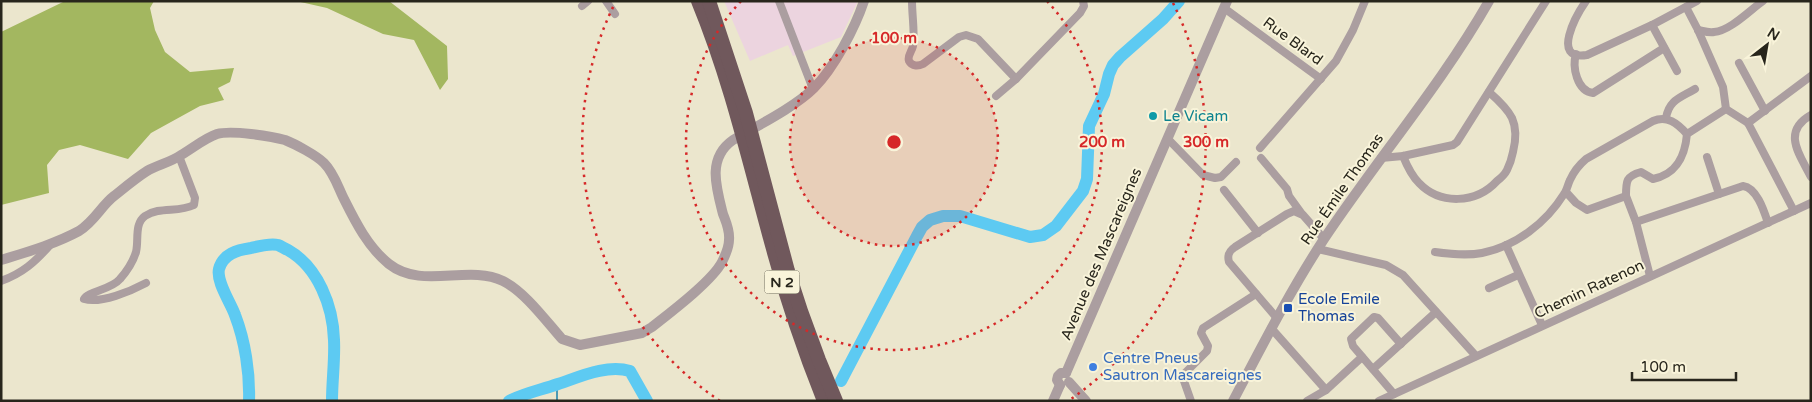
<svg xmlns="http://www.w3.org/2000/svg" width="1812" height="402" viewBox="0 0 1812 402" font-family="'Varela Round',sans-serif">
	<rect width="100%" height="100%" fill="#ebe6cd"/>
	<!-- industrial -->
	<polygon fill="#ecd4df" points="724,1 858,1 841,37 793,56 788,45 750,61"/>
	<!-- forest -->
	<g fill="#a3b760">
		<polygon points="65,1 154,1 150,8 155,30 165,52 190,72 234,68 230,82 218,88 224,100 200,106 151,133 128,159 80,145 59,150 47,165 49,193 1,205 1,32"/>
		<polygon points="296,1 389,1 447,46 448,79 440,90 414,40 383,34 327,8"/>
	</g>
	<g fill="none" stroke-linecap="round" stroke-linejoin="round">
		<!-- stream -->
		<polyline stroke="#4d99b2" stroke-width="2" points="557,384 557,401"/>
		<!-- river -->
		<g stroke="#5dcaf2" stroke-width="12">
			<polyline points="841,381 917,236 922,227 930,220 943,216 960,216 1030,237 1043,235 1056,226 1083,191 1087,179 1089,126 1104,94 1109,74 1113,65 1120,57 1163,19 1179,1"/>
			<path d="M249,401C250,373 245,341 235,315C231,303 216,282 219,269C223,254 237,250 251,248C259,246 270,243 278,245C281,246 285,249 288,250C318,267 333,306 334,340C335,360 332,381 332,401"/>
			<path d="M509,401C525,393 541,390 558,384C579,377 607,364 630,371L647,401"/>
		</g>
		<!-- minor -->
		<g stroke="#ab9ea0" stroke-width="8">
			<polyline points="606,1 615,14"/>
			<polyline points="779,1 813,89"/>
			<path d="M912,1C912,16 915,32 913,46C912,51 907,56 909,61C912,67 919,66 923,64L959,37L966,35L978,39L1016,79"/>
			<path d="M1586,1C1577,14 1550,61 1587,55L1652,25L1697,1"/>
			<polyline points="582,6 588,1"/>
			<polyline points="1686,7 1698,30 1723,87 1726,109 1748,123 1794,211"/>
			<polyline points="1224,8 1321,79"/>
			<polyline points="1652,25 1677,71"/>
			<path d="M1698,30C1703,31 1709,33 1714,32C1730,31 1750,10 1763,1"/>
			<path d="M1576,54C1572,67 1577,91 1593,93L1664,48"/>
			<polyline points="1739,63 1765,111"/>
			<polyline points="996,96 1016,79 1080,13 1084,6 1083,1"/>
			<path d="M1811,115C1781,132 1800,155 1811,177"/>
			<path d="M1666,118C1669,100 1680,98 1695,89"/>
			<polyline points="1748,123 1811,76"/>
			<polyline points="1168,139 1203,175 1215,178 1221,177 1236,162"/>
			<polyline points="1260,148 1336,61 1353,30 1365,1"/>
			<path d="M1403,156C1407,166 1411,175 1419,183C1440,205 1476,204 1497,181C1501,178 1505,174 1507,170C1510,164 1512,157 1513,152C1516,140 1517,129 1512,118C1507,108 1497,99 1489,92"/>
			<polyline points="1707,157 1719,194"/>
			<polyline points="1261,158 1287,189 1289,196 1302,214"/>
			<polyline points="1381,158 1403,156 1453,145 1457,142 1546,1"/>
			<polyline points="1224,190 1258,233"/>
			<path d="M1566,192L1576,203L1587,210L1626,196C1626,181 1626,176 1641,172L1653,179C1677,174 1685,156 1687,134L1726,109"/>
			<polyline points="1626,196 1636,222 1650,276"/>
			<path d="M1636,222L1743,186C1757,188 1764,211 1768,223"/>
			<polyline points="1506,245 1542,325"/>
			<polyline points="1318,249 1386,265 1403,275 1476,356"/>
			<path d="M1435,252C1450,254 1466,256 1482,253C1516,246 1546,223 1564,194C1567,190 1568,184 1570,180C1574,171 1579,165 1586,159L1653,121C1667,115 1677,123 1687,134"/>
			<path d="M1,281C23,273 35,262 50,245"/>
			<path d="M146,283C131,291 101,304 84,299C88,291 111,290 120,279C127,271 133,262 136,252C139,240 134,224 145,216C160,206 178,213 194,205L195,198L179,156"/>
			<polyline points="1489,288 1518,275"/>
			<path d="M1276,317L1229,262C1227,255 1229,251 1235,247L1287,214L1294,211L1303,215L1324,239"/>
			<polyline points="1271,328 1326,390"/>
			<polyline points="1373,369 1436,312"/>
			<polyline points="1394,394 1353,346 1351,339 1374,317 1378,318 1401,344"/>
			<polyline points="1191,401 1184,381 1184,374 1207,351 1208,346 1201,333 1203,328 1256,294"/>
			<polyline points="1307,401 1326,390 1362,357"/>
			<polyline points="1379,401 1811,203"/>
		</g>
		<!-- tertiary -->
		<g stroke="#ab9ea0" stroke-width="10">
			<path d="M1,260C27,252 55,244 79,231C95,221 101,206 114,196C124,188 136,178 147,171C158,165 171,162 181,155C193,148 205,138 217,134C231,130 271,136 285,140C295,144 316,155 324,163C334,173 338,187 344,199C356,223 368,247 389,264C422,290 468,264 503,281C525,292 546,321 562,339L580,345L642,333L652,327C671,312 712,281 722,262C725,256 729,246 729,240C730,230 726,222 723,214C716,187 707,158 733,140C757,126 795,107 814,88C834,68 855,28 864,1"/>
			<polyline points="1066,373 1227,1"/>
			<polyline points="1069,382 1086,401"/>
			<polyline points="1060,385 1057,380 1058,376 1061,373 1066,373"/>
			<polyline points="1053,401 1060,385"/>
			<path d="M1233,401C1262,346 1290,291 1324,239C1378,158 1441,85 1489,1"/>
		</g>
		<!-- trunk -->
		<g stroke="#70585c" stroke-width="14">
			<path d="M698,1C731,81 750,166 773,249C787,301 804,351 824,401"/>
			<polyline points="709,1 746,113 788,271 801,311 819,360 836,401"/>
		</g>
	</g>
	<!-- distance rings -->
	<circle cx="894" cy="142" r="104" fill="#d62828" fill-opacity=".12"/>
	<g fill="none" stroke="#d62828" stroke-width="2.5" stroke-dasharray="2.5 5">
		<circle cx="894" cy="142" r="104"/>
		<path d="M1047 1A208 208 0 1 1 741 1"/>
		<path d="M720 401A312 312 0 0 1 615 3M1173 3A312 312 0 0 1 1068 401"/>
	</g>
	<!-- markers -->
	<circle fill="#0f9aa8" stroke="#f9f4da" stroke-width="2" cx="1153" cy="116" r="5"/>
	<rect fill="#1a4fb4" stroke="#f9f4da" stroke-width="2" x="1283" y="303" width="10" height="10" rx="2.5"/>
	<circle fill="#3f7fe0" stroke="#f9f4da" stroke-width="2" cx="1093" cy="367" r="5"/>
	<g text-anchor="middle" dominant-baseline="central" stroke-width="4" stroke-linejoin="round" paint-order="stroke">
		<!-- shield labels -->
		<rect fill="#f9f4da" stroke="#676455" stroke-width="1" x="764.5" y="270.5" width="35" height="23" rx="4"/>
		<g font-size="14" font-weight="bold" fill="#28261c">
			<text x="782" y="282">N 2</text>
		</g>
		<!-- street labels -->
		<g font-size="15" fill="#28261c" stroke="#f9f4da">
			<text transform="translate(1293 41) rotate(36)">Rue Blard</text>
			<text transform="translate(1342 189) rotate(-55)">Rue Émile Thomas</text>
			<text transform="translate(1101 254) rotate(-67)">Avenue des Mascareignes</text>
			<text transform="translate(1589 289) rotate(-25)">Chemin Ratenon</text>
		</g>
		<!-- culture labels -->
		<g font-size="15" fill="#0d838f" stroke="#f9f4da" text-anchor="start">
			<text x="1163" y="116">Le Vicam</text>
		</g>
		<!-- transit labels -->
		<g font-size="15" fill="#164399" stroke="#f9f4da" text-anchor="start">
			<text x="1298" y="299">Ecole Emile<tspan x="1298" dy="17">Thomas</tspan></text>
		</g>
		<!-- shop labels -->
		<g font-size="15" fill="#366cbe" stroke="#f9f4da" text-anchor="start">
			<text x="1103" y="358">Centre Pneus<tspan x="1103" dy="17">Sautron Mascareignes</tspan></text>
		</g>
	</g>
	<circle cx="894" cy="142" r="8" fill="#d62828" stroke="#f9f4da" stroke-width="2.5"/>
	<g font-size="15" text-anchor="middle" font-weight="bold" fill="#d62828" stroke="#f9f4da" stroke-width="4" stroke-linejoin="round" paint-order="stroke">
		<text x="894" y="43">100 m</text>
		<text x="1102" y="147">200 m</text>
		<text x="1206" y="147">300 m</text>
	</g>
	<!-- border -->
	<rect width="1812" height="402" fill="none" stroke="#28261c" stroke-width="5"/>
	<!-- north arrow -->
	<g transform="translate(1767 45) rotate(31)" stroke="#f9f4da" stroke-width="4" paint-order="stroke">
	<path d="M0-4L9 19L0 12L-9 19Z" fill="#28261c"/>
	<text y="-8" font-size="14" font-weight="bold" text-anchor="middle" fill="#28261c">N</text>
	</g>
	<!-- scale -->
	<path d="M1632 372v8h104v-8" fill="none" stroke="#28261c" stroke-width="2.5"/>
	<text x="1640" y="372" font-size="15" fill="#28261c" stroke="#f9f4da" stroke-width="4" paint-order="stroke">100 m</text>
</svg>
